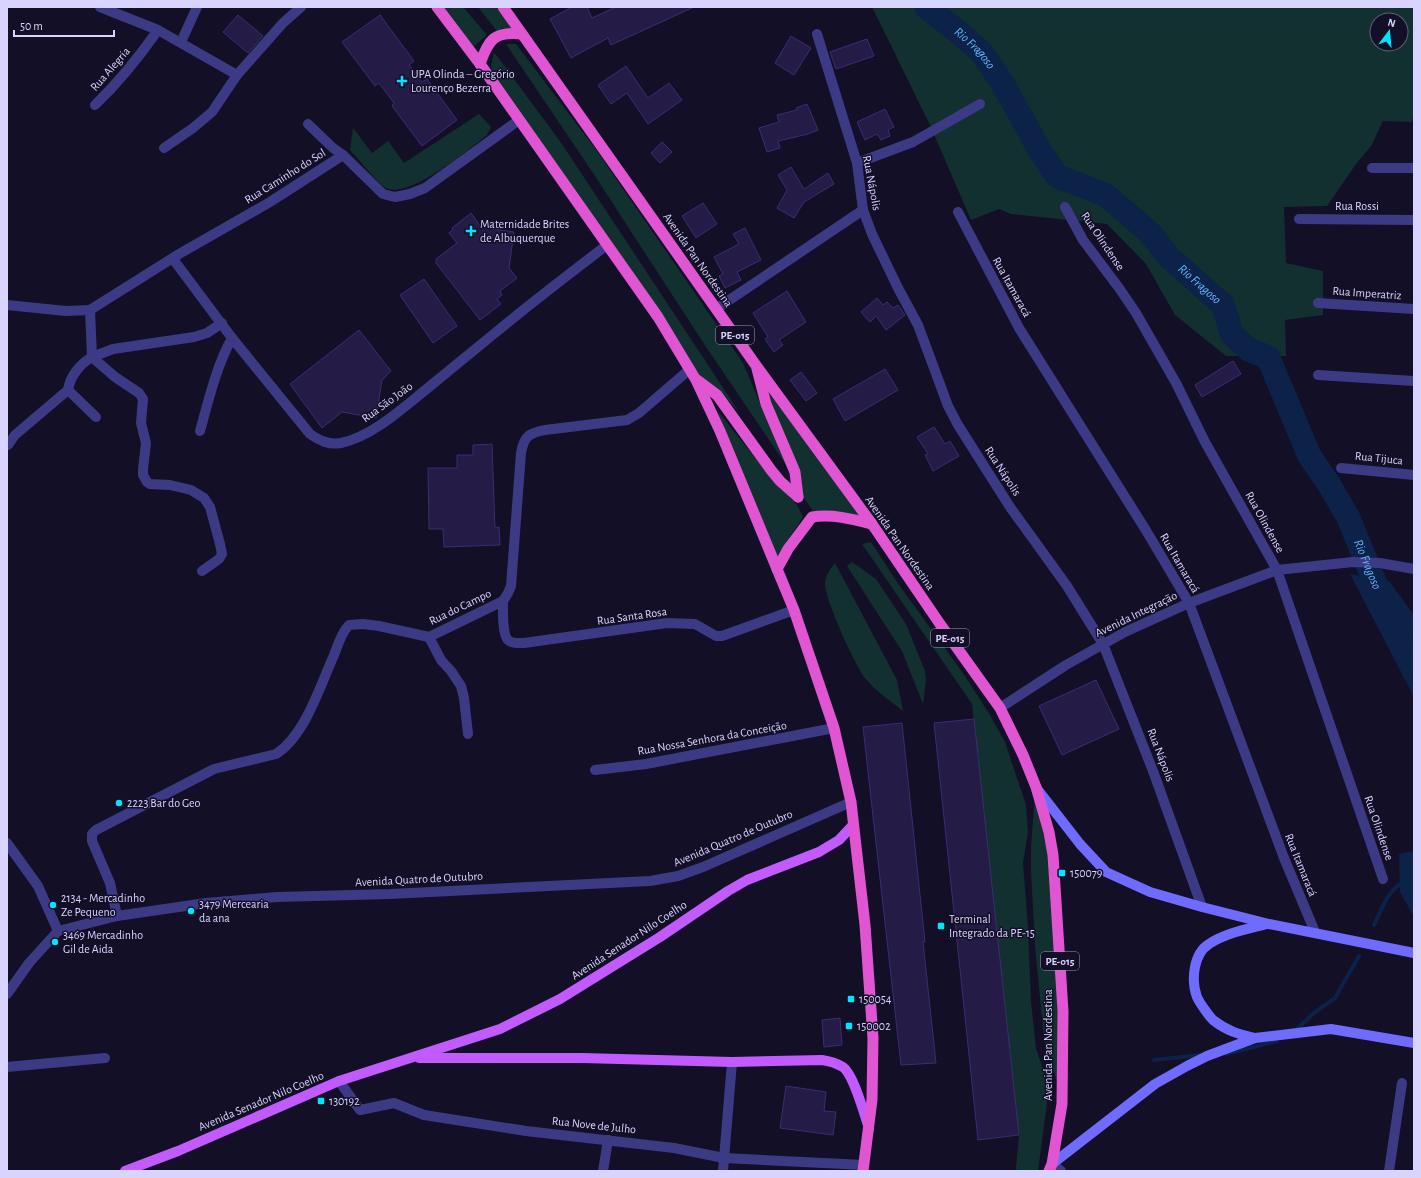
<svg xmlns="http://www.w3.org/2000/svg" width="1421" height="1178" viewBox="0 0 1421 1178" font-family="'Alegreya Sans',sans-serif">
	<rect width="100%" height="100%" fill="#130f26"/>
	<!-- green -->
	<g fill="#12302f" fill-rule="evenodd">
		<polygon points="441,7 463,7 487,35 472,48"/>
		<polygon points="478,7 496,7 512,28 503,28 497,31"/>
		<path d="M872,7H1414V110L1412,122L1383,121L1371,146L1356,164L1327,206L1284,207L1286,263L1323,271V315L1285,320L1286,356H1226L1175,315L1146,264L1107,224L1011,214L999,209L971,220L930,125ZM1377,20H1401V44H1377Z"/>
		<polygon points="506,44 516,44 597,151 743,363 786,465 706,347 595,176"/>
		<polygon points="494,52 562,144 739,412 721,393 699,375 494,77 491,66"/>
		<path d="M479,114L491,127L487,135C470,149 408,200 386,188C377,183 358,158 350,150L353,128L372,153L388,141L404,163Z"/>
		<polygon points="765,386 863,518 823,511 813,511 802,495 773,413"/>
		<polygon points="717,410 756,459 797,505 803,517 774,561"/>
		<polygon points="871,542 899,585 965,676 990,715 1005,742 1026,805 1028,832 1023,863 1028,927 1031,1002 1036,1048 1049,1088 1038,1171 1017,1171 1016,1168 1019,1135 972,704 862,544"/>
		<polygon points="852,562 876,579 906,624 925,671 926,680 923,704 902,651 847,566"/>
		<path d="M835,563L897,680L903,711C891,701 875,691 865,678C855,665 824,598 825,582C826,575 831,568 835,563Z"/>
		<polygon points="1035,793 1047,831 1059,1026 1060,1089 1052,1067 1044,1038 1035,947 1031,871 1031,847"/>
	</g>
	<!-- water -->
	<g fill="#0c2248">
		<polygon points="1350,574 1389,581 1414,615 1414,697"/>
		<polygon points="1414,851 1414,917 1400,892 1399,854"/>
	</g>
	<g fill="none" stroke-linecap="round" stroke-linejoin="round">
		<!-- stream -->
		<g stroke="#0c2248" stroke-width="4">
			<path d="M1374,925C1381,910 1388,890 1403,882"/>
			<polyline points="1298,1028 1314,1013 1335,998 1359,956"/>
			<polyline points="1226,1054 1277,1041"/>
			<polyline points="1154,1060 1200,1055"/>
		</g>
		<!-- river -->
		<path stroke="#0c2248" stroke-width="24" id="s1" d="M926,7L961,34L982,53L1003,84L1040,151L1057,176L1106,195L1150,233L1169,257L1223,305L1232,334L1249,350L1268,357L1309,455L1330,486L1348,517L1380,595L1414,666"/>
	</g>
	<!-- building -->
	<g fill="#241b47" stroke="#3b2d73">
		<polygon points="572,7 587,7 592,18 616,7 694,7 611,45 608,38 571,58 550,19"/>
		<polygon points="238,15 263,36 248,53 223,32"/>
		<polygon points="380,15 414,61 409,65 422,82 427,79 457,120 422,146 392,106 394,103 379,83 375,86 342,42"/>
		<polygon points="791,36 811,48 794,75 775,63"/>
		<polygon points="867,39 874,56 836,69 830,52"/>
		<polygon points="626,66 648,98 669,83 682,100 648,124 627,93 611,104 598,85"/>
		<polygon points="807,104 818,130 808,134 778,141 780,148 767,152 759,128 779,122 777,115 797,110 796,108"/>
		<polygon points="885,109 894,127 888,130 890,136 881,140 877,134 865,140 857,122"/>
		<polygon points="662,142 672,152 660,163 651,153"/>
		<polygon points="791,167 804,189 828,173 834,184 804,202 794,218 777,208 787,190 778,175"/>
		<polygon points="703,203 717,224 696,238 682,216"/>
		<polygon points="471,213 481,227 514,232 509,268 517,278 500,291 502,295 497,299 501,304 480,320 436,263 436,259 457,243 449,233 453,229 452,228"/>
		<polygon points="745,228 761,260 737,272 741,280 725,288 719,276 723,274 714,257 739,244 733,234"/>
		<polygon points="424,279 457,326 433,343 400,295"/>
		<polygon points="787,291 806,322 779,340 783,345 774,352 765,339 768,337 753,313"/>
		<polygon points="877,298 883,305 887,302 893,308 898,305 905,315 886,330 876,316 870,322 861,312"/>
		<polygon points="359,330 391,371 382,380 376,418 342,412 322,428 290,384"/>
		<polygon points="1233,361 1241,374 1202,397 1195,385"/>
		<polygon points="885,369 898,390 845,421 833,399"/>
		<polygon points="801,372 817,393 806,401 790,380"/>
		<polygon points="934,427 945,444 950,441 959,456 933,471 925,455 928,454 917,437"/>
		<polygon points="492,444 495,528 499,527 500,545 444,547 443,529 429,529 428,468 457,468 457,455 473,455 473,445"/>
		<polygon points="1096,680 1119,729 1062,755 1039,706"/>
		<polygon points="974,719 1019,1135 978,1140 934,723"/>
		<polygon points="902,723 925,942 923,942 936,1063 901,1065 863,727"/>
		<polygon points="840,1018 842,1045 824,1047 822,1020"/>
		<polygon points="786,1086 826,1092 824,1111 836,1112 833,1135 780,1128"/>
	</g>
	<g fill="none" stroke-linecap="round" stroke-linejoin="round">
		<!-- pedestrian -->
		<polyline stroke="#3d3a85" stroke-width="10" points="339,1081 360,1110 394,1103 424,1115"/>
		<!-- minor -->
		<g stroke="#3d3a85" stroke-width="10">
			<polyline points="100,7 158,30 237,75 283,23 301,7"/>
			<polyline points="817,34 857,163 863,210 872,234 898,288 918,325 948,406 958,425 1010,507 1067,586 1103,644 1153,771 1202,907"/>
			<polyline points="181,42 197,7"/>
			<path d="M95,105C119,82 139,57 158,30"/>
			<polyline points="308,124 333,148 343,155"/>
			<polyline points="164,148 193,128 212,112 237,75"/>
			<polyline points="857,163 913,142 980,104"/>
			<polyline points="1372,168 1414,168"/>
			<polyline points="1065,207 1083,240 1119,288 1136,313 1176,383 1205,442 1277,570 1383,879"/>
			<polyline points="958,212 1019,328 1147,532 1189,603 1284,858 1315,932"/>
			<polyline points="1299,219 1414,220"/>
			<path d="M173,259L232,338L310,434C320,441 329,445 341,443C373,436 404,407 429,387C451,369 473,351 495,333C531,303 569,274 607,245"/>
			<polyline points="1318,303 1414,309"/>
			<polyline points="7,305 66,311 90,310"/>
			<polyline points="716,309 863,210"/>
			<polyline points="1318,375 1414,381"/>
			<polyline points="68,390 96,417"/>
			<path d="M200,431C209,399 216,367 232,338"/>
			<path d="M8,445L15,435L68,390C70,376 80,364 92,357L90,310L179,254L270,202L343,155L383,194L395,197L410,194L425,188L519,120"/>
			<polyline points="1341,468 1414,475"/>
			<polyline points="202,571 219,559 222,554 220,544 210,507 204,498 191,490 170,485 150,484 147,482 143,475 143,469 146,443 141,423 143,399 139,393 115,377 92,357 113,349 194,337 207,333 222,323"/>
			<path d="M503,601C503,609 502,634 508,640C512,644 519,643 524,643L667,623L695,624L716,636H722L794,610"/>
			<polyline points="429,637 441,660 451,671 461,686 464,698 468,734"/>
			<polyline points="1000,708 1066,665 1125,632 1189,603 1277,570 1353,562 1380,563 1414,569"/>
			<polyline points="595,770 646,764 834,728"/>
			<polyline points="7,843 38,886 58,931"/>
			<path d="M117,916L110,883L92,841V834L96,830L214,769L276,754C305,736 320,686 334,655C338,645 341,633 349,625L363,624L379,626L429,637L503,601L508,593L511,586L521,453C524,436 529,433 545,430L627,420L639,413L690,369"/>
			<polyline points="7,994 29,963 58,931 117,916 206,903 277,897 390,894 650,881 678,876 703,867 851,802"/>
			<polyline points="7,1067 105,1058"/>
			<polyline points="424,1115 526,1131 674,1148 724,1158 864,1165"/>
			<polyline points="1052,1164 1061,1171"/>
			<polyline points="603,1171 608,1140"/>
			<polyline points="723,1171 732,1062"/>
			<polyline points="1389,1171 1402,1083"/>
		</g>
		<!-- secondary -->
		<g stroke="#6f6bff" stroke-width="10">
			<polyline points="1038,790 1080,844 1106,872 1150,892 1202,907 1269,924 1414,953"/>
			<path d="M1255,1038C1238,1034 1227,1031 1213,1020C1209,1016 1199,1002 1197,997C1191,981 1193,954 1209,944C1225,933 1248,929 1267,924"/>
			<polyline points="1052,1164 1155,1084 1187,1066 1207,1056 1255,1038 1331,1029 1414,1043"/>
		</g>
		<!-- primary -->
		<g stroke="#c25bff" stroke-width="10">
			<path d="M419,1058H582L732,1062L822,1060C829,1061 836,1063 843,1067C854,1075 864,1114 869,1128"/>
			<polyline points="125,1171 178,1151 339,1081 500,1029 560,999 660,937 728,891 747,880 819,852 839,840 853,825"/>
		</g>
		<!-- trunk -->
		<g stroke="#e055d1" stroke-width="11">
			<polyline points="437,7 480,64 658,317 696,380 720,431 794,610 834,728 851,802 865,925 873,1038 872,1100 863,1171"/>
			<polyline points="503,7 755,364 872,524 940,624 1000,708 1023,755 1036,787 1049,832 1053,855 1063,1011 1062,1104 1052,1164 1049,1171"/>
			<path d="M480,64C488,40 494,31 522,34"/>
			<polyline points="757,369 766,404 795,472 798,497"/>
			<polyline points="697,380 717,395 771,470 780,481 798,497"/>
			<path d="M777,569L788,549L812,517C833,514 852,519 872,524"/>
		</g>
	</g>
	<!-- markers -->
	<g fill="#00e5ff" stroke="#130f26" stroke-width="1.5">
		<path d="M400 75h4v4h4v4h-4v4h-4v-4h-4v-4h4z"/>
		<path d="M469 225h4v4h4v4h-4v4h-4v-4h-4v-4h4z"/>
		<circle cx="119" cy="803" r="4"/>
		<rect x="1058" y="869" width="8" height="8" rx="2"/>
		<circle cx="53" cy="905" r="4"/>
		<circle cx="191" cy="911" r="4"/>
		<rect x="937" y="922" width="8" height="8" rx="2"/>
		<circle cx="55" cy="942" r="4"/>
		<rect x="847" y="995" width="8" height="8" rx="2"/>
		<rect x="845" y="1022" width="8" height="8" rx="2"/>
		<rect x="317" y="1097" width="8" height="8" rx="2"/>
	</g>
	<g text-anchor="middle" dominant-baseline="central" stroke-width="3" stroke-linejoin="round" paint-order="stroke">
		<!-- shield labels -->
		<g fill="#130f26" stroke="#9e99be" stroke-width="1">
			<rect x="716" y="326" width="38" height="18" rx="3"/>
			<rect x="931" y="629" width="38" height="18" rx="3"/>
			<rect x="1041" y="952" width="38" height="18" rx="3"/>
		</g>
		<g font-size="11" font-weight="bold" fill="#d9d4ff">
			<text x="735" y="335">PE-015</text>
			<text x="950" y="638">PE-015</text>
			<text x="1060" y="961">PE-015</text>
		</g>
		<!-- street labels -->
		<g font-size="12" fill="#d9d4ff" stroke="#130f26">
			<text transform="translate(110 69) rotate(-49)">Rua Alegria</text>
			<text transform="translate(285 176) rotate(-32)">Rua Caminho do Sol</text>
			<text transform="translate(872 183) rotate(79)">Rua Nápolis</text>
			<text x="1357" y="206">Rua Rossi</text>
			<text transform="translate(1103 241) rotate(56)">Rua Olindense</text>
			<text transform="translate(698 260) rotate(55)">Avenida Pan Nordestina</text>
			<text transform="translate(1012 287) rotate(61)">Rua Itamaracá</text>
			<text transform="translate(1367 293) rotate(4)">Rua Imperatriz</text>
			<text transform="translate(387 402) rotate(-36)">Rua São João</text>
			<text transform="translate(1379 458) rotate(6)">Rua Tijuca</text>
			<text transform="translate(1003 471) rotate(57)">Rua Nápolis</text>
			<text transform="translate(1265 522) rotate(61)">Rua Olindense</text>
			<text transform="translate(900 543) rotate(55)">Avenida Pan Nordestina</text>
			<text transform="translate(1180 563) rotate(60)">Rua Itamaracá</text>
			<text transform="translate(460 607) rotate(-26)">Rua do Campo</text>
			<text transform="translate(1136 614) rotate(-26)">Avenida Integração</text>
			<text transform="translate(632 616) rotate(-8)">Rua Santa Rosa</text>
			<text transform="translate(712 738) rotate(-10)">Rua Nossa Senhora da Conceição</text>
			<text transform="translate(1161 755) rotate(69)">Rua Nápolis</text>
			<text transform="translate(1379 828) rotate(71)">Rua Olindense</text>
			<text transform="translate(733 838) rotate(-23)">Avenida Quatro de Outubro</text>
			<text transform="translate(1301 865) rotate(68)">Rua Itamaracá</text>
			<text transform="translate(419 879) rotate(-3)">Avenida Quatro de Outubro</text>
			<text transform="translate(629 940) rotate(-33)">Avenida Senador Nilo Coelho</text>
			<text transform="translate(1048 1045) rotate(-90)">Avenida Pan Nordestina</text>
			<text transform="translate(261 1101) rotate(-23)">Avenida Senador Nilo Coelho</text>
			<text transform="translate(594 1125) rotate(6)">Rua Nove de Julho</text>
		</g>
		<!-- poi labels -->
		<g font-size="12" fill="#d9d4ff" stroke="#130f26" text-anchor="start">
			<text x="411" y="74">UPA Olinda – Gregório<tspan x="411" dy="14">Lourenço Bezerra</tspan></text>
			<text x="480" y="224">Maternidade Brites<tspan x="480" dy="14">de Albuquerque</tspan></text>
			<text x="127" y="803">2223 Bar do Geo</text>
			<text x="1070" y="873">150079</text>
			<text x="61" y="898">2134 - Mercadinho<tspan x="61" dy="14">Ze Pequeno</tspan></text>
			<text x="199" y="904">3479 Mercearia<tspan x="199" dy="14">da ana</tspan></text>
			<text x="949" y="919">Terminal<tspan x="949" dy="14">Integrado da PE-15</tspan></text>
			<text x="63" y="935">3469 Mercadinho<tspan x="63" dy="14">Gil de Aida</tspan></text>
			<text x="859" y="999">150054</text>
			<text x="857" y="1026">150002</text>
			<text x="329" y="1101">130192</text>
		</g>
		<!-- water labels -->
		<g font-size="13" font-style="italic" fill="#62b6ff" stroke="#130f26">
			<text stroke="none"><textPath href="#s1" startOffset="64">Rio Fragoso</textPath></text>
			<text stroke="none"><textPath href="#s1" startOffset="399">Rio Fragoso</textPath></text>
			<text stroke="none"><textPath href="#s1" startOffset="735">Rio Fragoso</textPath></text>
		</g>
	</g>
	<!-- border -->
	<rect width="1421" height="1178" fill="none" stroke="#d9d4ff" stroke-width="16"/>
	<!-- north arrow -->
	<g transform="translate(1389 32) rotate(16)"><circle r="19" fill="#130f26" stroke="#625e7d"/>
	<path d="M0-3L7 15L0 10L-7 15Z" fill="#00e5ff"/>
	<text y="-6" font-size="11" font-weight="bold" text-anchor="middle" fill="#d9d4ff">N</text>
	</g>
	<!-- scale -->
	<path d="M14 30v6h100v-6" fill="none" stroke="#d9d4ff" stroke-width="2"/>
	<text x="20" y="30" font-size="12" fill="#d9d4ff" stroke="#130f26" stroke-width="3" paint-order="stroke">50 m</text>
</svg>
